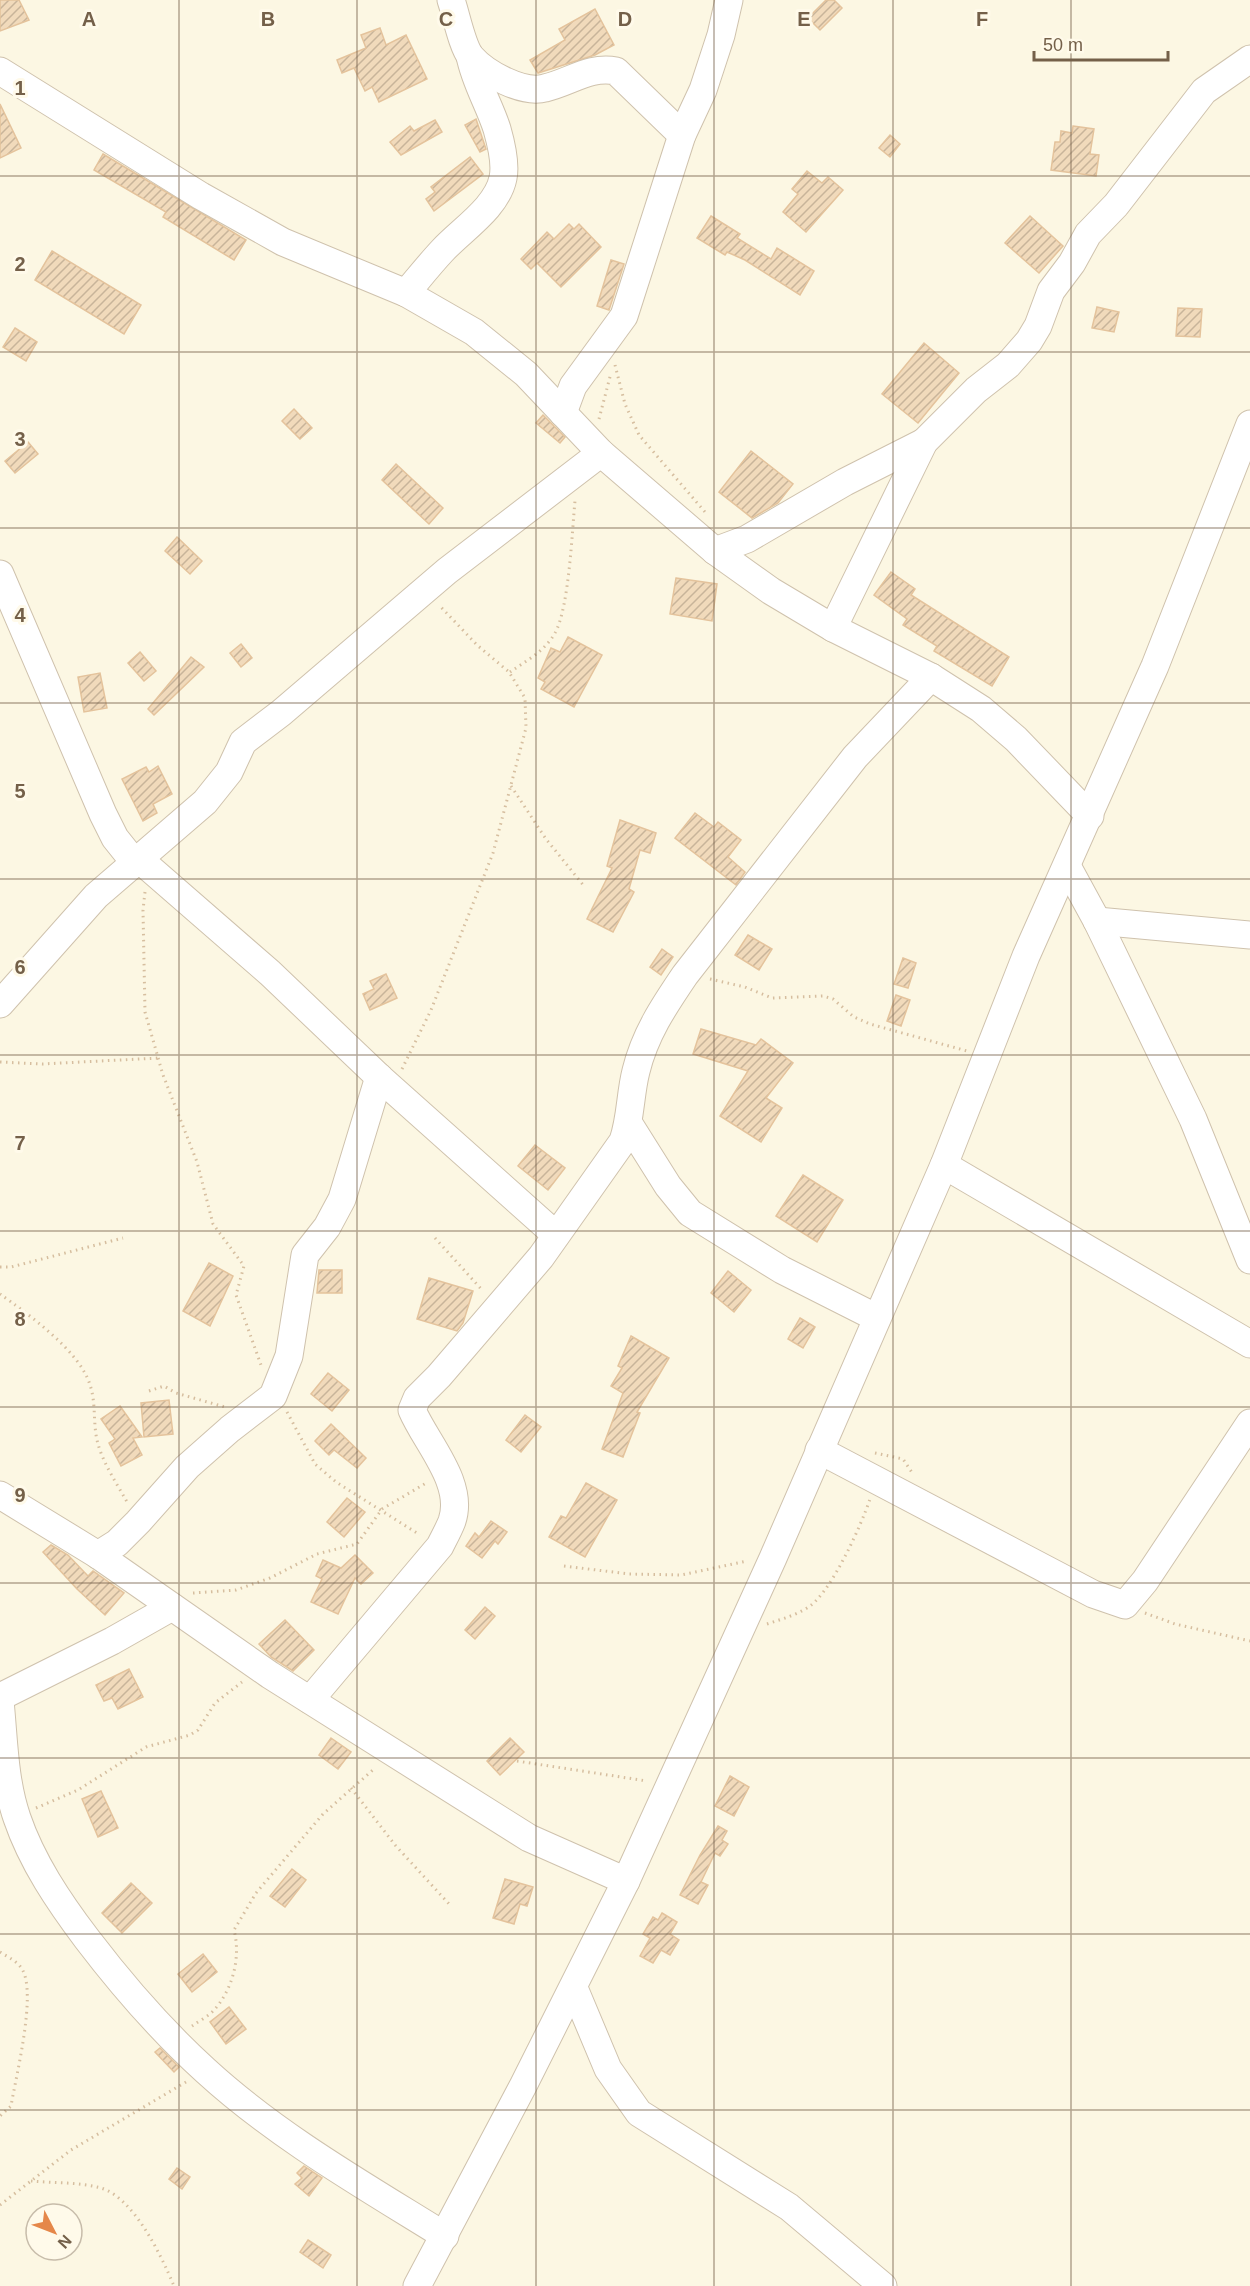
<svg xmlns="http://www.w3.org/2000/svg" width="1250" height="2286" viewBox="0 0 1250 2286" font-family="Helvetica,sans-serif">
	<defs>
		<pattern id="building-hatch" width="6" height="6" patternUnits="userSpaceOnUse" patternTransform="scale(1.5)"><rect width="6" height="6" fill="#f1dabb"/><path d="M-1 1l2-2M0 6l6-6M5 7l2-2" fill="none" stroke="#c8b49a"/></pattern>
	</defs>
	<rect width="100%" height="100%" fill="#fcf7e3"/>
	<!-- building -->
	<g fill="url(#building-hatch)" stroke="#e4c39c" stroke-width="1.5">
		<polygon points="0,0 19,0 29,20 0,31"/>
		<polygon points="826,0 834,0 842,8 820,30 808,18"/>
		<polygon points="595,9 614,45 595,55 538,73 530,60 565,40 559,29"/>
		<polygon points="380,28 386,45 406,35 427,79 379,102 372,87 365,91 354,68 342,73 337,60 366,48 361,35"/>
		<polygon points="0,104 21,148 0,158"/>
		<polygon points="476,119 486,149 480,152 465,125"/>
		<polygon points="435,120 442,132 401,155 390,142 410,126 414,131"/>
		<polygon points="1073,126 1094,129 1090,154 1099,155 1096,176 1051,170 1055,142 1060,142 1061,131 1072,133"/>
		<polygon points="890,135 900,144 890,157 879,148"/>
		<polygon points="103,154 246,240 234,260 163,217 166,212 94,170"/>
		<polygon points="470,157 483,174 434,211 426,199 435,192 431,187"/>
		<polygon points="807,171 822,183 828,177 843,190 806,232 783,212 798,194 792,189"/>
		<polygon points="711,216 740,234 737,238 771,259 777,248 814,271 800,295 745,260 727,252 725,255 697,238"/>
		<polygon points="1030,216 1063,246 1039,273 1005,243"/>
		<polygon points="569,224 574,229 579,224 601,247 561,287 537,263 531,269 521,259 547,232 554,239"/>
		<polygon points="52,251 141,305 124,334 35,280"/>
		<polygon points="611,260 624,264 609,310 597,306"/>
		<polygon points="1097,307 1119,312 1114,332 1092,328"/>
		<polygon points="1178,308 1202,309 1200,337 1176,336"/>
		<polygon points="15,328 37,342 26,361 3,347"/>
		<polygon points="924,343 959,373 918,423 882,394"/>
		<polygon points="294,409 312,428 300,439 282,421"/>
		<polygon points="543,415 565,437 560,443 536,423"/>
		<polygon points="28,442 38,454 15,473 5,461"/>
		<polygon points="751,451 793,484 778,503 752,518 719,492"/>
		<polygon points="396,464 443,508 429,524 382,480"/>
		<polygon points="177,537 202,561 190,574 165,551"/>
		<polygon points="891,572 915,589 911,595 1009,657 992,686 934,651 937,646 903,625 907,619 874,595"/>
		<polygon points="676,578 717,584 712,621 670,614"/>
		<polygon points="568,637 602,655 574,707 541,689 545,682 538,678 551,648 560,652"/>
		<polygon points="241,644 252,658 241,667 230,653"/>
		<polygon points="140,652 156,671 144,681 128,663"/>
		<polygon points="191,657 204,667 154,715 148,709"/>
		<polygon points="100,673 107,708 84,712 78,677"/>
		<polygon points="158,766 172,794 153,804 157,813 143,821 122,779 146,767 149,772"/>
		<polygon points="695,813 714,827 718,822 741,840 728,857 745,872 736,885 675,838"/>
		<polygon points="620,820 656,833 650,853 640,850 629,889 634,892 613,932 587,919 612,868 607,866"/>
		<polygon points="748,935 772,949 759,970 735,955"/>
		<polygon points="662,949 673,957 661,975 650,967"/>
		<polygon points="903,958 916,963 908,988 894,984"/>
		<polygon points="386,974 397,998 370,1010 363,994 374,989 370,981"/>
		<polygon points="896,995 910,1000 901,1026 887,1021"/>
		<polygon points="701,1029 756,1045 761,1039 793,1063 766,1098 782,1108 761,1142 720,1116 748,1071 693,1054"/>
		<polygon points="535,1145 565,1168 548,1190 518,1166"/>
		<polygon points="803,1175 843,1200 817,1242 776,1216"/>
		<polygon points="209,1263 233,1276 210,1326 183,1311"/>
		<polygon points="319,1270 342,1270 342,1293 317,1293"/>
		<polygon points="728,1271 751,1290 734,1312 711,1293"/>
		<polygon points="429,1278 473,1291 463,1323 457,1331 417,1319"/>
		<polygon points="800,1318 815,1327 803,1348 788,1339"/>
		<polygon points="631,1336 669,1358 637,1412 640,1413 623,1457 602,1449 623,1393 611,1386 622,1368 618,1366"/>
		<polygon points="328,1373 349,1390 332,1411 311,1394"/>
		<polygon points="169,1400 173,1434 144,1437 141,1403"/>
		<polygon points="120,1406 142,1437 133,1438 142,1455 121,1466 109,1443 115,1439 101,1419"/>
		<polygon points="525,1415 541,1427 521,1452 506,1440"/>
		<polygon points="331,1424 366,1458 357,1468 334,1450 329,1455 315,1441"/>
		<polygon points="586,1483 617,1500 585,1557 549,1537 561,1516 566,1518"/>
		<polygon points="347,1498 365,1512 344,1537 327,1522"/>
		<polygon points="491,1521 507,1532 498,1544 495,1541 482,1558 466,1546 475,1533 479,1537"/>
		<polygon points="51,1545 68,1555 88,1576 93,1571 124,1593 105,1615 77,1589 43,1552"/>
		<polygon points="355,1555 373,1573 361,1584 355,1578 338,1614 311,1602 322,1579 316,1576 323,1560 341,1568"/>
		<polygon points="485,1607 495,1616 475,1639 465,1630"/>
		<polygon points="285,1620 314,1650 293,1671 271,1657 259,1644"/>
		<polygon points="129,1669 143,1697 118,1709 112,1698 104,1701 96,1685"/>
		<polygon points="331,1738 351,1752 338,1769 319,1755"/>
		<polygon points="510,1738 524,1752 500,1775 487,1761"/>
		<polygon points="730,1776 749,1787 734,1816 715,1806"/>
		<polygon points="101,1791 118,1828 98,1837 82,1799"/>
		<polygon points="718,1826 727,1831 722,1840 728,1844 720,1856 715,1853 701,1882 708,1885 698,1904 680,1895 700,1855"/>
		<polygon points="292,1869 306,1880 285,1907 270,1896"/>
		<polygon points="505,1879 533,1887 527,1906 520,1904 514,1924 493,1918"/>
		<polygon points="131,1883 152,1903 122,1933 102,1913"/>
		<polygon points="662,1913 677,1922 670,1934 679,1940 670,1955 661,1950 653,1963 640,1956 650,1938 643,1934 653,1917 658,1920"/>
		<polygon points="203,1954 217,1972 192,1992 178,1974"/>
		<polygon points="229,2007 246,2029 226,2044 210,2022"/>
		<polygon points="160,2048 179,2067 174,2072 155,2052"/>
		<polygon points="304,2166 322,2178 309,2196 295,2184 302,2178 297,2173"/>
		<polygon points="177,2168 190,2177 182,2189 169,2179"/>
		<polygon points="308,2240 331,2255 323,2268 300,2252"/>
	</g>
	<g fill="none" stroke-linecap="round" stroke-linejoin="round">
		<defs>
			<g id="minor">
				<path d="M451,0C456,14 462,46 471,57C486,74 523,94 545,88C571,82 589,66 616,71L682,135"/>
				<polyline points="0,71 201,196 283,242 406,293 474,332 526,374 601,453 715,551 771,591 833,628 931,677 981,709 1016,739 1090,816"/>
				<path d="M406,293C418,279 429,265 442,251C461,230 497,208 503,178C506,164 501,143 497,129C489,104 475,82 470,56"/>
				<polyline points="563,413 573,386 624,316 682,135 703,90 721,35 729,0"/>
				<polyline points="715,551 747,539 845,482 924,442"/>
				<polyline points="0,574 103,814 115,838 135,863"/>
				<polyline points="833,628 924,442 976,390 1008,365 1029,341 1038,326 1051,291 1072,263 1088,234 1116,205 1204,91 1250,59"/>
				<polyline points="139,859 270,973 379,1077 556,1235"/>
				<polyline points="1067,866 1097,921 1193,1119 1250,1260"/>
				<polyline points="1097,921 1250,935"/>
				<polyline points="0,1004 96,896 205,802 229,772 243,742 281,713 447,571 601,453"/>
				<polyline points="629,1124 668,1186 690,1213 782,1270 877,1318"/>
				<polyline points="944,1165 1250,1344"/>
				<polyline points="819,1450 1093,1594 1125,1605 1145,1581 1250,1423"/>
				<polyline points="0,1495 98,1555 270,1675 529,1838 626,1881"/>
				<polyline points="98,1555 117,1543 138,1522 187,1467 230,1429 273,1396 289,1356 305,1255 327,1227 342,1199 379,1077"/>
				<polyline points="0,1697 112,1641 172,1607"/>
				<path d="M310,1700L440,1546C444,1538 449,1529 452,1521C465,1483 426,1443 412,1410L417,1398L439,1376L541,1257L623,1141C631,1118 630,1094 636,1071C645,1034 664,1006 685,975L855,757L931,677"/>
				<path d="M0,1701C4,1740 4,1780 17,1818C32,1862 59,1902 87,1939C122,1985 163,2032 206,2071C277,2136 363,2185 445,2236"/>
				<polyline points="574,1988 608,2069 639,2113 789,2207 883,2286"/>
				<polyline points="417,2286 523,2086 626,1881 773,1558 944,1165 1026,956 1155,666 1250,424"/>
			</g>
		</defs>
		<!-- minor casing -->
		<use href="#minor" stroke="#cfc2ad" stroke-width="29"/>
		<!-- path -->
		<g stroke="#d6be9f" stroke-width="3" stroke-dasharray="1.5 4.5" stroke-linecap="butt">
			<polyline points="615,365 625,404 639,435 705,512"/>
			<polyline points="599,419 611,373"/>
			<path d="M510,672C526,661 545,651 555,633C569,608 572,532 575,501"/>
			<polyline points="511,786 546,839 584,886"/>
			<polyline points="145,892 143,910 145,1012 163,1075 197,1162 213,1224 244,1266 236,1295 261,1365"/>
			<polyline points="710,979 745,987 772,998 823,996 833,999 854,1017 870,1024 967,1051"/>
			<polyline points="0,1062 42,1064 159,1058"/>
			<polyline points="402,1069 431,1010 493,853 526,728 525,698 509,672 477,645 439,605"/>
			<polyline points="435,1238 483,1291"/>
			<polyline points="0,1267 11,1267 123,1238"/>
			<path d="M0,1294C28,1314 80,1351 90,1385C96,1402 93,1422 97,1440C102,1462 116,1482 127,1502"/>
			<polyline points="149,1391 164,1386 176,1393 225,1407"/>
			<polyline points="287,1412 315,1464 336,1482 420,1535"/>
			<polyline points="875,1453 903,1459 913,1474"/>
			<polyline points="564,1566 629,1574 681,1575 747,1561"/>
			<polyline points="193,1593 236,1590 270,1578 317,1554 357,1544 382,1509 428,1482"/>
			<polyline points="1145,1613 1175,1624 1250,1641"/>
			<path d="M767,1624C782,1619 797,1615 810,1606C832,1590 861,1526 870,1499"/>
			<polyline points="517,1761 647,1781"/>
			<polyline points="351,1788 395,1845 450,1905"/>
			<polyline points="36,1808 78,1790 146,1747 190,1735 198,1730 215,1703 242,1682"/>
			<path d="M0,1952C8,1957 17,1961 22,1969C37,1993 16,2076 11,2106L0,2116"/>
			<path d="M192,2026C199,2021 209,2016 215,2009C233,1988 241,1957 234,1930L256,1893L323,1814L375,1768"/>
			<path d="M31,2181C53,2183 79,2182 101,2188C134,2198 161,2255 174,2286"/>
			<polyline points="0,2205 71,2150 186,2082"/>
		</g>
		<!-- minor -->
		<use href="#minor" stroke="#fff" stroke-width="27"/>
	</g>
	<!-- grid -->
	<path fill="none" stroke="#746049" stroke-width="1.5" stroke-opacity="0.55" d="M179,0V2286M357,0V2286M536,0V2286M714,0V2286M893,0V2286M1071,0V2286M0,176H1250M0,352H1250M0,528H1250M0,703H1250M0,879H1250M0,1055H1250M0,1231H1250M0,1407H1250M0,1583H1250M0,1758H1250M0,1934H1250M0,2110H1250"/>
	<g font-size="20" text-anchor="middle" font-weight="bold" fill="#746049" stroke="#fffaea" stroke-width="6" stroke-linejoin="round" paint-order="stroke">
		<text x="89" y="26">A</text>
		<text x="268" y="26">B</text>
		<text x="446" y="26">C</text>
		<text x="625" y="26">D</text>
		<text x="804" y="26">E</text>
		<text x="982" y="26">F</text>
		<text x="20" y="95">1</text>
		<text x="20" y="271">2</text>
		<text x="20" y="446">3</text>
		<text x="20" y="622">4</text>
		<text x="20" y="798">5</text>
		<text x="20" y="974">6</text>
		<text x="20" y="1150">7</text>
		<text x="20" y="1326">8</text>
		<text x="20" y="1502">9</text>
	</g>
	<!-- north arrow -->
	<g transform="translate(54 2232) rotate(132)"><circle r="28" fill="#fffaea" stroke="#c7bcaa" stroke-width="1.5"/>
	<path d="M0-4.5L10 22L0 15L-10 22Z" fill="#e58749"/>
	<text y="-9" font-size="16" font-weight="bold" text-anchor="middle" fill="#746049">N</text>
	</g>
	<!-- scale -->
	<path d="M1034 51v9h134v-9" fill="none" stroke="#746049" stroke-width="3"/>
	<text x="1043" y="51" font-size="18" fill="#746049" stroke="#fffaea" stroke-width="4.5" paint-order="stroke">50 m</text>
</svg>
